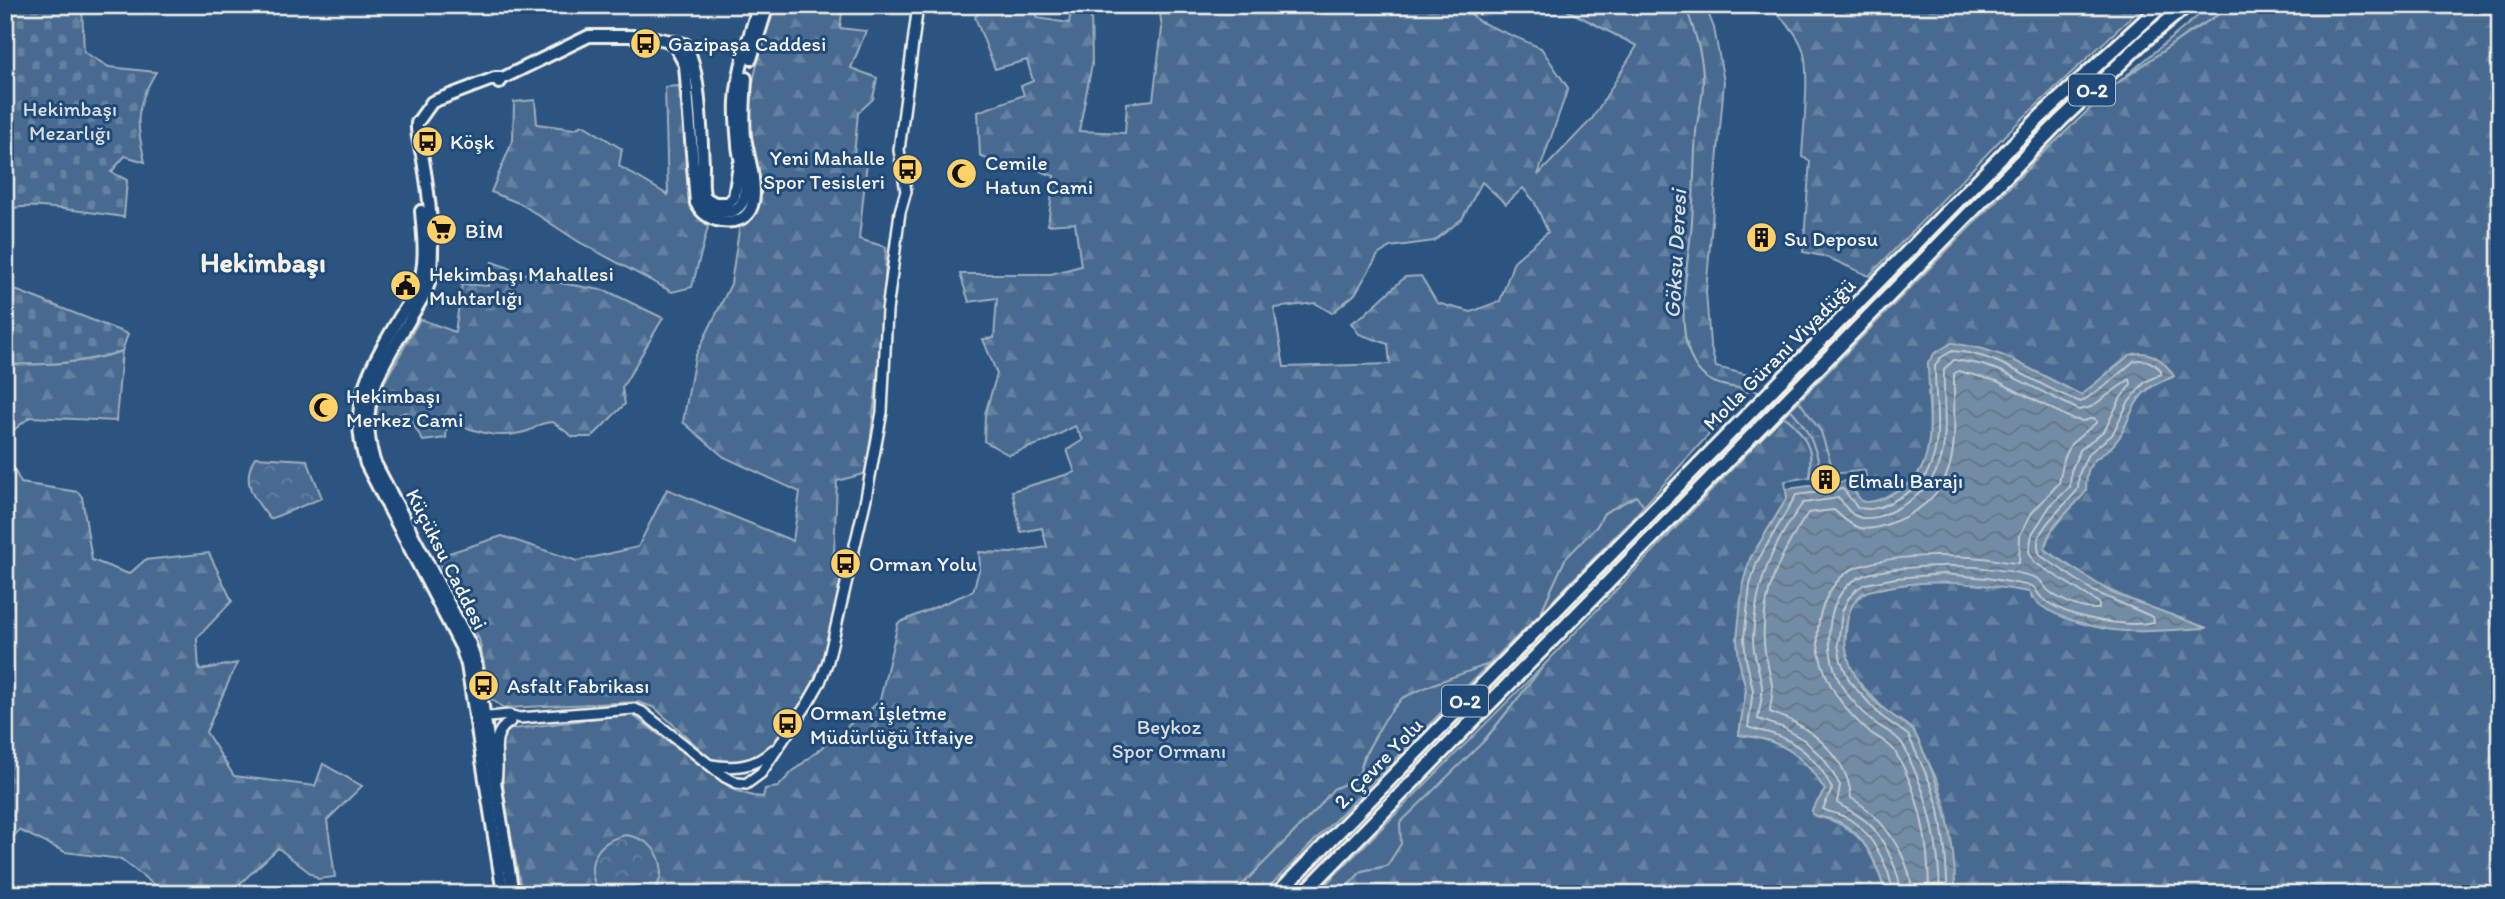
<svg xmlns="http://www.w3.org/2000/svg" width="2505" height="899" viewBox="0 0 2505 899" font-family="Itim,sans-serif">
	<defs>
		<pattern id="forest-firs" width="22" height="20" patternUnits="userSpaceOnUse" patternTransform="scale(1.75)"><rect width="22" height="20" fill="#496b90"/><path d="M5 1l3.5 6h-7zM16 11l3.5 6h-7z" fill="#6481a0"/></pattern>
		<pattern id="wetland-marsh" width="20" height="14" patternUnits="userSpaceOnUse" patternTransform="scale(1.75)"><rect width="20" height="14" fill="#496b90"/><path d="M1 5h8M5 5V1M11 12h8M15 12V8" fill="none" stroke="#6481a0"/></pattern>
		<pattern id="cemetery-stones" width="16" height="16" patternUnits="userSpaceOnUse" patternTransform="scale(1.75)"><rect width="16" height="16" fill="#496b90"/><path d="M2 7V4a2 2 0 0 1 4 0v3zM10 15v-3a2 2 0 0 1 4 0v3z" fill="#6481a0"/></pattern>
		<pattern id="park-crowns" width="20" height="18" patternUnits="userSpaceOnUse" patternTransform="scale(1.75)"><rect width="20" height="18" fill="#496b90"/><path d="M2 6a3 3 0 1 1 6 0M12 15a3 3 0 1 1 6 0" fill="none" stroke="#6481a0"/></pattern>
		<pattern id="water-waves" width="16" height="10" patternUnits="userSpaceOnUse" patternTransform="scale(1.75)"><rect width="16" height="10" fill="#738ca6"/><path d="M0 5q4-4 8 0t8 0" fill="none" stroke="#647484"/></pattern>
	</defs>
	<rect width="100%" height="100%" fill="#2c5481"/>
	<filter id="ink" filterUnits="userSpaceOnUse"><feTurbulence type="fractalNoise" baseFrequency=".0143" numOctaves="2"/><feDisplacementMap in="SourceGraphic" scale="14" xChannelSelector="R" yChannelSelector="G"/><feConvolveMatrix kernelMatrix="1 2 1 2 8 2 1 2 1" color-interpolation-filters="sRGB"/></filter>
	<g filter="url(#ink)">
		<!-- grass -->
		<g fill="#496b90" stroke="#9eaebc" stroke-width="2">
			<polygon points="2211,5 2234,5 2185,35 2115,85"/>
			<polygon points="1636,496 1644,506 1540,614 1565,559 1597,526 1604,513"/>
			<polygon points="1546,663 1401,844 1387,866 1362,871 1340,894 1316,894"/>
			<path d="M1489,664L1262,894H1233L1317,809L1333,789L1357,778C1365,755 1382,712 1402,698C1421,684 1466,672 1489,664Z"/>
		</g>
		<!-- forest -->
		<g fill="url(#forest-firs)" stroke="#9eaebc" stroke-width="2" fill-rule="evenodd">
			<path d="M773,5H843L840,28L866,31L851,68L877,78L873,99L858,113L854,156L867,161L859,239L886,247L884,314L867,473L837,481L834,554L851,561L822,668L793,719L766,752L736,764L712,760L655,708L638,702L504,708L491,699L479,639L436,557L502,536L577,561L638,547L667,489L793,541L800,492L724,457L683,422L695,357L731,284L740,223C749,217 758,211 759,199C761,182 750,157 749,139C746,94 761,48 773,5Z"/>
			<path d="M985,5H1037V18L1069,23L1072,5H1082L1091,10L1092,64L1079,131L1125,133L1127,103L1153,100L1162,29L1159,5H1463L1478,21L1541,48L1568,88L1538,175L1592,119L1637,46L1557,5H1705L1714,28L1724,82L1706,292L1710,344L1716,367L1760,378L1644,506L1636,496L1604,513L1597,526L1565,559L1540,614L1489,664L1436,683L1402,698L1385,719L1364,756L1358,778L1333,789L1317,809L1233,894H522L504,799L501,744L502,735L505,730L631,714L734,790L753,796L763,797L765,789L778,787L792,772L860,716H864L880,700L898,623L973,591L980,567L979,552L1011,553L1047,547L1042,528L1021,532L1012,491L1075,472L1067,450L1083,440L1075,426L1044,442L1009,455L984,441L985,414L997,374L983,339L994,338L997,298L969,302L960,274H1051L1081,266L1075,223L1048,225L1054,176L1024,165L1018,173L980,156L978,112L1024,95L1021,86L1033,81L1027,60L995,69L975,17ZM1482,182L1506,204L1523,188L1534,201L1548,232L1514,261L1500,301L1471,312L1437,303L1421,276L1405,277L1365,314L1351,323L1359,334L1388,344L1390,364L1284,367L1274,308L1315,303L1332,313L1355,294L1378,255L1390,247L1434,241L1462,219Z"/>
			<path d="M1777,5H2144L2008,132L1869,276L1827,257L1803,252L1810,161L1802,157C1803,132 1811,68 1802,47C1796,32 1786,22 1775,12Z"/>
			<path d="M2234,5H2481L2500,22V894H1955L1952,849L1946,808L1938,782L1913,730L1886,711L1856,679L1847,659L1845,644L1848,614L1853,603L1867,591L1898,585L1943,581L1986,585L2030,592L2032,599L2142,605L2098,585L2045,550C2048,524 2072,511 2086,491C2086,451 2100,464 2118,439C2129,423 2132,401 2149,389C2156,383 2165,380 2173,377L2101,380L2081,395L2007,357L1928,392C1930,419 1934,456 1915,478C1910,484 1900,489 1892,493C1883,499 1872,504 1861,501L1847,481L1866,479L1865,470L1834,474L1821,432L1799,401L2042,154L2115,85L2186,35Z"/>
			<polygon points="679,86 689,183 694,207 708,227 692,287 672,292 579,242 521,204 491,192 513,140 514,102 535,100 537,124 574,129 583,125 622,149 619,166 668,195 665,87"/>
			<path d="M492,262L543,280L607,291L663,318L622,388L625,404L592,437H573L553,422C537,423 539,427 528,431C496,441 477,431 447,421L446,438L423,441L406,412L374,426L380,390L420,319L455,332L462,284L488,286Z"/>
			<path d="M122,351L116,421L30,417L10,433L11,463L21,483L78,492L82,497L92,560L129,574L145,560L209,553L232,601L197,638L199,670L237,663L206,732L234,776L315,786L323,764L362,786L327,820L335,877L318,879L278,848L229,894H166L121,859L65,852L19,830L5,847V364C46,365 82,364 122,351Z"/>
			<path d="M1783,416C1795,422 1807,440 1810,453C1811,461 1810,470 1810,477L1785,481L1787,498L1750,559L1739,660L1746,689L1739,735C1782,740 1802,753 1825,790L1812,810L1816,816C1862,826 1872,852 1886,894H1340L1362,871L1387,866L1401,844L1400,823L1485,740L1546,663Z"/>
		</g>
		<!-- wetland -->
		<path fill="url(#wetland-marsh)" stroke="#9eaebc" stroke-width="2" d="M1799,401L1821,432L1834,474L1810,477C1810,470 1811,461 1810,453C1807,440 1795,422 1783,416Z"/>
		<!-- cemetery -->
		<g fill="url(#cemetery-stones)" stroke="#9eaebc" stroke-width="2">
			<path d="M5,5H82L84,52L109,67L156,72C134,108 136,122 145,162L125,156L111,172L127,180L124,217C100,214 24,200 5,211Z"/>
			<path d="M5,286L128,334L122,351C82,364 46,365 5,364Z"/>
		</g>
		<!-- park -->
		<g fill="url(#park-crowns)" stroke="#9eaebc" stroke-width="2">
			<path d="M255,457L307,460L322,498L270,519C254,499 240,482 255,457Z"/>
			<path d="M626,835C657,840 672,867 652,894H601C582,867 595,841 626,835Z"/>
		</g>
		<!-- water -->
		<path fill="url(#water-waves)" stroke="#a7b4c0" stroke-width="2" d="M1952,343L1983,349L2007,357L2081,395L2130,355C2149,348 2164,360 2174,376C2166,380 2156,383 2149,388C2132,401 2129,423 2118,439C2100,464 2086,451 2086,491C2072,511 2047,524 2045,550L2112,593L2207,628C2181,629 2153,632 2126,631C2103,631 2038,616 2030,592C1982,584 1936,578 1888,587C1880,589 1869,589 1862,594C1852,601 1848,614 1846,626C1843,644 1847,661 1856,677C1863,692 1879,706 1892,715C1898,720 1909,725 1913,731C1918,737 1921,748 1925,755C1945,799 1956,845 1955,894H1886C1878,866 1866,835 1839,822C1830,818 1821,818 1812,814V810L1825,790C1804,755 1781,738 1739,735L1746,690L1739,660L1737,639L1743,583L1750,559L1787,498L1786,489L1847,481L1861,501C1872,504 1882,499 1892,494C1899,489 1908,485 1914,479C1938,455 1928,394 1928,363L1935,353Z"/>
		<g fill="none" stroke-linecap="round" stroke-linejoin="round">
			<!-- shore -->
			<g stroke="#c0c9ce" stroke-width="2">
				<path d="M1893,894C1890,867 1872,833 1849,819C1840,814 1831,813 1823,809L1832,789C1822,766 1804,747 1781,737C1770,732 1758,731 1748,727L1753,690L1746,659L1744,639L1750,585L1757,562L1796,495L1843,489L1857,507C1870,512 1882,507 1893,501C1902,496 1914,490 1920,483C1947,452 1934,402 1935,366L1940,358L1952,351C2003,354 2036,387 2081,402L2105,386L2134,361C2144,358 2153,362 2161,370V374L2145,382L2139,389L2128,403L2112,435L2088,454L2079,474L2078,489C2067,506 2026,533 2041,556L2095,592L2153,617L2154,622C2124,628 2066,618 2042,598C2037,594 2037,589 2032,586L1987,578L1944,574L1896,578L1865,584L1857,589L1848,599L1842,612L1838,644L1841,661L1850,682L1881,716L1908,735L1931,785L1939,809L1945,850L1948,894"/>
				<path d="M1901,894C1900,873 1886,844 1873,828C1864,817 1850,811 1837,803L1840,785L1824,759L1804,740L1784,728L1758,719C1759,709 1763,697 1762,687C1760,670 1753,656 1753,639C1755,585 1771,546 1803,503L1839,498C1843,502 1845,507 1849,511C1861,524 1881,517 1894,510C1960,477 1942,430 1944,369L1954,360L1979,364L2001,371L2079,410L2091,407L2130,379L2131,384L2120,399L2105,430L2080,450L2071,471L2070,487L2050,506L2032,534L2029,551L2034,562L2099,603V609C2083,610 2063,602 2050,592C2044,588 2043,581 2036,578C2017,570 1962,565 1941,566C1919,567 1877,568 1858,578C1821,598 1824,657 1843,688C1851,701 1864,713 1875,723C1883,729 1895,734 1901,742C1906,748 1909,758 1912,765C1932,806 1939,849 1940,894"/>
				<path d="M1912,894C1911,857 1882,816 1851,798C1849,763 1821,736 1790,720C1784,717 1776,715 1770,712C1770,703 1774,694 1772,685C1770,671 1765,658 1764,643C1761,593 1780,554 1808,513L1834,510C1854,529 1863,534 1891,523C1967,494 1953,440 1954,374L1958,371L1997,381L2072,419L2083,421L2094,418L2097,422L2071,444L2064,459L2059,483L2031,514L2020,535L2019,563C2007,563 1994,559 1982,558C1942,555 1899,554 1860,566C1843,571 1831,587 1824,603C1805,651 1832,700 1868,731C1876,737 1888,742 1894,750C1920,792 1929,845 1929,894"/>
			</g>
			<!-- stream -->
			<g stroke="#a7b4c0" stroke-width="2">
				<path d="M1685,5C1694,29 1704,58 1703,83C1703,99 1698,115 1696,131C1694,161 1694,192 1692,222C1689,263 1670,340 1701,373C1717,390 1740,386 1761,392"/>
				<path d="M1787,406C1807,424 1817,449 1822,476"/>
			</g>
			<defs>
				<g id="tertiary">
					<polyline points="480,721 489,717 509,715 520,718 634,709 642,712 725,777 737,783 746,784 761,773 808,703 820,682 828,661 866,498 882,412 887,311 900,212 906,191 899,150 918,5"/>
					<path d="M711,765C735,769 755,767 773,750"/>
					<path d="M496,780C501,758 487,736 510,722"/>
				</g>
				<g id="primary">
					<path d="M668,41L675,46L685,65L696,203C701,213 709,219 721,221C773,227 749,164 745,137C743,117 745,97 746,78"/>
					<polyline points="751,59 768,5"/>
					<path d="M503,78H495L432,102L417,123C416,137 421,147 423,160C429,194 436,249 429,283C426,296 415,309 409,321C380,370 357,402 374,461L470,644L476,663L513,894"/>
					<path d="M499,83L503,78L589,36H646L685,44C701,68 701,134 703,164C703,179 701,193 708,207C719,212 734,216 742,203C751,190 739,162 738,145C737,131 735,115 736,101C738,69 749,36 759,5"/>
					<polyline points="706,198 715,203 728,203 734,197 739,165"/>
					<path d="M421,211C423,236 427,262 418,286C414,297 405,308 399,318C369,370 347,402 366,464L461,647L467,665L503,894"/>
				</g>
				<g id="motorway">
					<polyline points="1277,894 2040,117 2162,5"/>
					<polyline points="1303,894 2061,120 2145,40 2187,5"/>
				</g>
			</defs>
			<!-- tertiary casing -->
			<use href="#tertiary" stroke="#f4f1e8" stroke-width="14"/>
			<!-- primary casing -->
			<use href="#primary" stroke="#f4f1e8" stroke-width="16"/>
			<!-- motorway casing -->
			<use href="#motorway" stroke="#f4f1e8" stroke-width="18"/>
			<!-- tertiary -->
			<use href="#tertiary" stroke="#1f4a7a" stroke-width="9"/>
			<!-- primary -->
			<use href="#primary" stroke="#1f4a7a" stroke-width="10"/>
			<!-- motorway -->
			<use href="#motorway" stroke="#1f4a7a" stroke-width="12"/>
		</g>
	</g>
	<!-- icons -->
	<defs>
		<symbol id="bus-disc" viewBox="-11 -11 22 22"><circle r="9.5" fill="#ffd166" stroke="#1f4a7a"/><path d="M-5-6H5V4H4V6H2V4H-2V6H-4V4H-5ZM-3.5-4V0h7V-4ZM-3.5 1.2v1.5H-2V1.2ZM2 1.2v1.5H3.5V1.2Z" fill="#111"/></symbol>
		<symbol id="mosque-disc" viewBox="-11 -11 22 22"><circle r="9.5" fill="#ffd166" stroke="#1f4a7a"/><path d="M3.5-4.9A6 6 0 1 0 3.5 4.9A5 5 0 1 1 3.5-4.9Z" fill="#111"/></symbol>
		<symbol id="supermarket-disc" viewBox="-11 -11 22 22"><circle r="9.5" fill="#ffd166" stroke="#1f4a7a"/><path d="M-6-5.5h2.5l.6 2H6L4.5 2H-2.5L-4.4-4H-6ZM-1.5 3.2a1.3 1.3 0 1 0 .1 0ZM3 3.2a1.3 1.3 0 1 0 .1 0Z" fill="#111"/></symbol>
		<symbol id="building-disc" viewBox="-11 -11 22 22"><circle r="9.5" fill="#ffd166" stroke="#1f4a7a"/><path d="M-4-6H4V6H1V3H-1V6H-4ZM-2.5-4.3h1.7v1.8h-1.7ZM.8-4.3h1.7v1.8H.8ZM-2.5-1h1.7V.8h-1.7ZM.8-1h1.7V.8H.8Z" fill="#111"/></symbol>
		<symbol id="civic-disc" viewBox="-11 -11 22 22"><circle r="9.5" fill="#ffd166" stroke="#1f4a7a"/><path d="M-.6-6.5H3V-4.5H.6V-3L4-1V1h2V6H-6V1h2V-1L-.6-3ZM-1.2 2.5V6h2.4V2.5Z" fill="#111"/></symbol>
	</defs>
	<g fill-rule="evenodd">
		<use href="#bus-disc" x="628" y="26" width="35" height="35"/>
		<use href="#bus-disc" x="410" y="124" width="35" height="35"/>
		<use href="#bus-disc" x="890" y="152" width="35" height="35"/>
		<use href="#mosque-disc" x="944" y="156" width="35" height="35"/>
		<use href="#supermarket-disc" x="424" y="212" width="35" height="35"/>
		<use href="#building-disc" x="1744" y="220" width="35" height="35"/>
		<use href="#civic-disc" x="388" y="268" width="35" height="35"/>
		<use href="#mosque-disc" x="306" y="390" width="35" height="35"/>
		<use href="#building-disc" x="1808" y="462" width="35" height="35"/>
		<use href="#bus-disc" x="828" y="546" width="35" height="35"/>
		<use href="#bus-disc" x="466" y="668" width="35" height="35"/>
		<use href="#bus-disc" x="770" y="706" width="35" height="35"/>
	</g>
	<g text-anchor="middle" dominant-baseline="central" stroke-width="6" stroke-linejoin="round" paint-order="stroke">
		<!-- shield labels -->
		<g fill="#1f4a7a" stroke="#b4bfc7" stroke-width="2">
			<rect x="2069" y="74.5" width="46" height="31" rx="5"/>
			<rect x="1442" y="685.5" width="46" height="31" rx="5"/>
		</g>
		<g font-size="19" font-weight="bold" fill="#f4f1e8">
			<text x="2092" y="90">O-2</text>
			<text x="1465" y="701">O-2</text>
		</g>
		<!-- poi labels -->
		<g font-size="21" fill="#f4f1e8" stroke="#1f4a7a" text-anchor="start">
			<text x="668" y="43">Gazipaşa Caddesi</text>
			<text x="450" y="141">Köşk</text>
			<text x="885" y="157" text-anchor="end">Yeni Mahalle<tspan x="885" dy="24">Spor Tesisleri</tspan></text>
			<text x="985" y="162">Cemile<tspan x="985" dy="24">Hatun Cami</tspan></text>
			<text x="465" y="230">BİM</text>
			<text x="1784" y="238">Su Deposu</text>
			<text x="429" y="273">Hekimbaşı Mahallesi<tspan x="429" dy="24">Muhtarlığı</tspan></text>
			<text x="346" y="395">Hekimbaşı<tspan x="346" dy="24">Merkez Cami</tspan></text>
			<text x="1848" y="480">Elmalı Barajı</text>
			<text x="869" y="563">Orman Yolu</text>
			<text x="507" y="685">Asfalt Fabrikası</text>
			<text x="810" y="712">Orman İşletme<tspan x="810" dy="24">Müdürlüğü İtfaiye</tspan></text>
		</g>
		<!-- park labels -->
		<g font-size="21" fill="#dadddb" stroke="#1f4a7a">
			<text x="70" y="108">Hekimbaşı<tspan x="70" dy="24">Mezarlığı</tspan></text>
			<text x="1169" y="726">Beykoz<tspan x="1169" dy="24">Spor Ormanı</tspan></text>
		</g>
		<!-- street labels -->
		<g font-size="21" fill="#f4f1e8" stroke="#1f4a7a">
			<text transform="translate(1779 354) rotate(-45)">Molla Gürani Viyadüğü</text>
			<text transform="translate(447 559) rotate(63)">Küçüksu Caddesi</text>
			<text transform="translate(1378 763) rotate(-46)">2. Çevre Yolu</text>
		</g>
		<!-- water labels -->
		<g font-size="23" font-style="italic" fill="#dadddb" stroke="#1f4a7a">
			<text transform="translate(1675 254) rotate(-87)">Göksu Deresi</text>
		</g>
		<!-- district labels -->
		<g font-size="28" font-weight="bold" fill="#f4f1e8" stroke="#1f4a7a">
			<text x="263" y="262">Hekimbaşı</text>
		</g>
	</g>
	<!-- margin -->
	<rect width="2505" height="899" fill="none" stroke="#1f4a7a" stroke-width="28"/>
	<rect x="14" y="14" width="2477" height="871" fill="none" stroke="#f4f1e8" stroke-width="2.5" filter="url(#ink)"/>
</svg>
